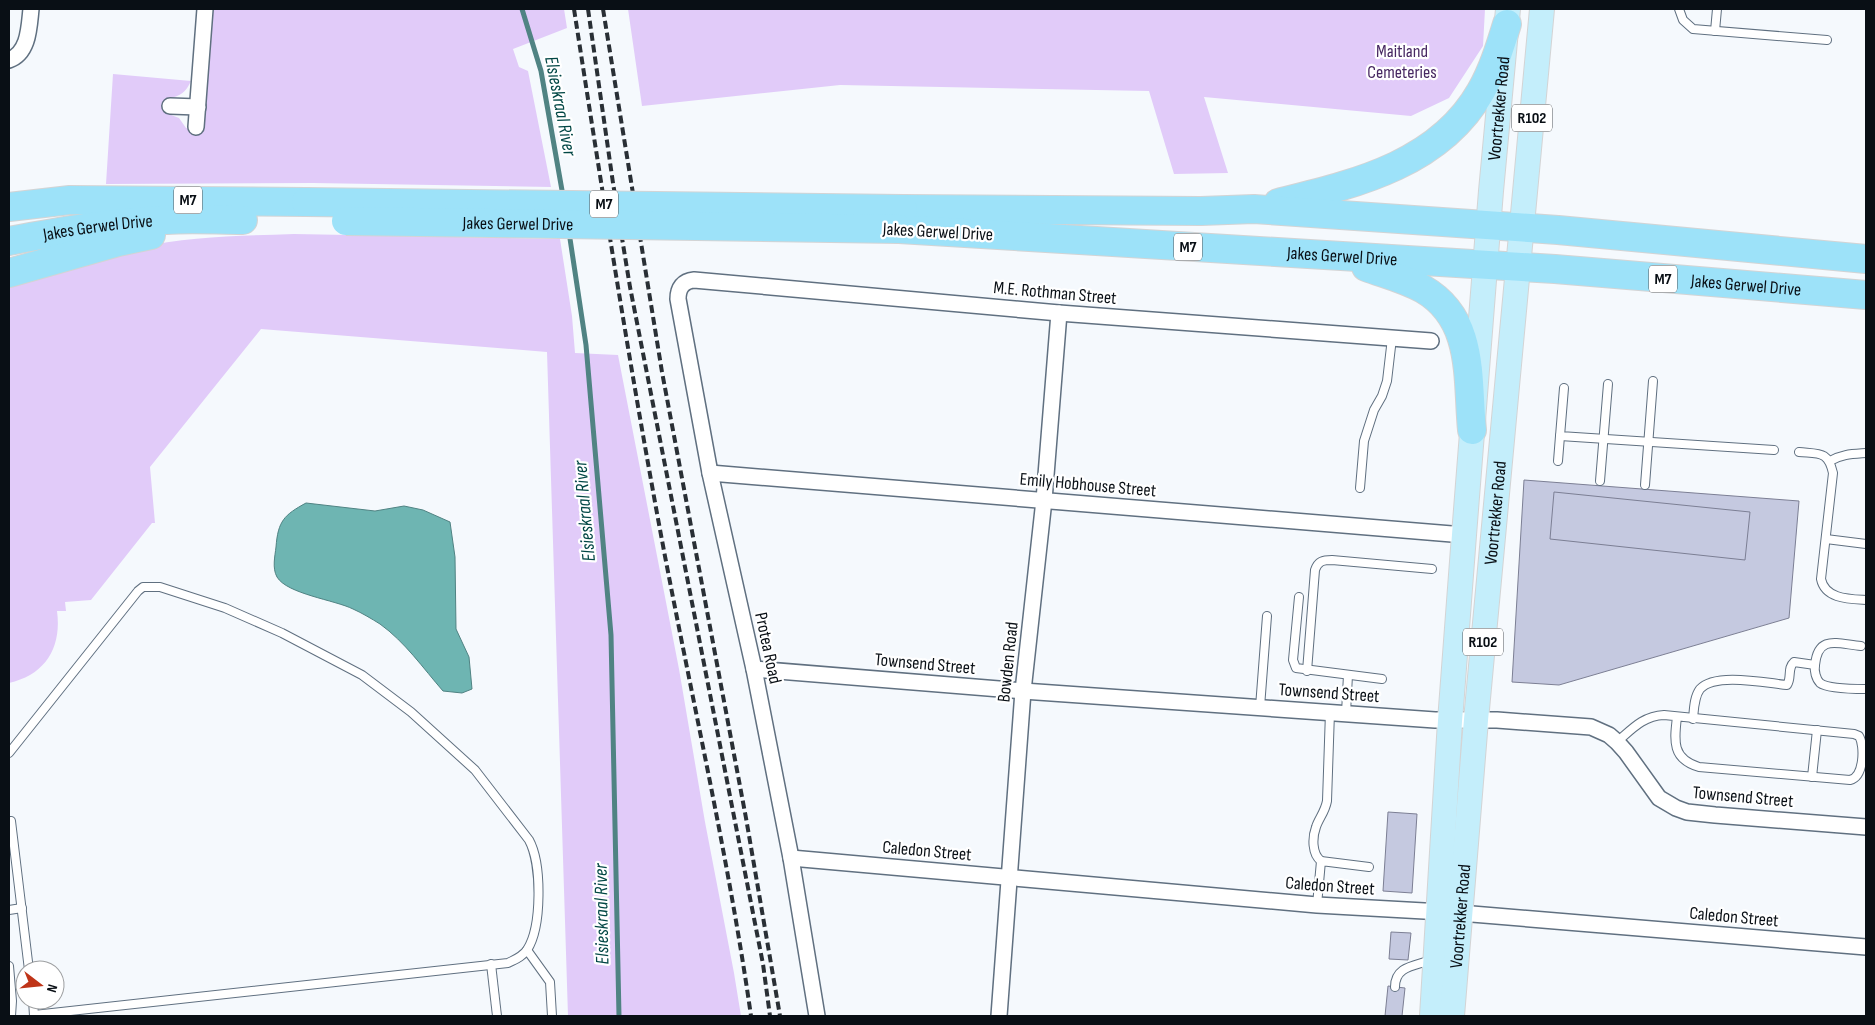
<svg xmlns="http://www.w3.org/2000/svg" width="1875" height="1025" viewBox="0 0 1875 1025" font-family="'Sofia Sans Condensed',sans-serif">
	<rect width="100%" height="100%" fill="#f5f9fd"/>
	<!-- green -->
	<g fill="#e1cbf9">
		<path d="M212,9H564L567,28L513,49L519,67L528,71L551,187L313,183L106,184L113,74L191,81C186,92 180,97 168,98L166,113L179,118L186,128L202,130Z"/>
		<polygon points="628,9 1485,9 1483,46 1449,98 1411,116 1204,97 1228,173 1174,174 1149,91 840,85 642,106"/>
		<path d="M294,234L560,239L572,316L575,353L618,355L679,669L705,822L734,973L741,1016H568L547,352L261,329L150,467L155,523H152L91,600L65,602L66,611H57C62,648 45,675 9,683V285C52,273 94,258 138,248C189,236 242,236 294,234Z"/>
	</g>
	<!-- water -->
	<path fill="#6eb5b2" stroke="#508383" d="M306,503L375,511L404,506L423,510L450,522L455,557L456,629L469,657L472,689L462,693L443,691C423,668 405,642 380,624C372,619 362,613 353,609C335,600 287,594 277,577C272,568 275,556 276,547C278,521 284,515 306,503Z"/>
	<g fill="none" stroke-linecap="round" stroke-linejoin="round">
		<!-- stream -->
		<g stroke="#508383" stroke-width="5">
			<polyline points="522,9 541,71 563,196"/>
			<polyline points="569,232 586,345 611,635 619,1016"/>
		</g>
	</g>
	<!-- building -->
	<g fill="#c5c9e0" stroke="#7c7f94">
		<polygon points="1524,480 1799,501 1789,618 1559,685 1512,682"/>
		<polygon points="1554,492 1750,512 1745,560 1550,539"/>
		<polygon points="1388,812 1417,814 1412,893 1383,891"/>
		<polygon points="1391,932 1411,933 1408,960 1389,959"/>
		<polygon points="1388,986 1405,988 1402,1016 1385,1016"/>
	</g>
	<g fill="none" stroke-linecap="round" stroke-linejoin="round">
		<defs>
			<g id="lane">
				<polyline points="1679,9 1683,20 1693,29 1827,40"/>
				<polyline points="1715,31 1717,9"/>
				<polyline points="1564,388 1560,436 1774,450"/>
				<path d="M1799,452C1820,454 1828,451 1833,473L1821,579C1825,599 1849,599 1866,600"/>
				<polyline points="1558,461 1560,436"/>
				<path d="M1830,461C1842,454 1852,454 1866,453"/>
				<polyline points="1600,481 1608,384"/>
				<polyline points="1645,485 1653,381"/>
				<polyline points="1360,488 1364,441 1374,410 1382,396 1387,381 1392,338"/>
				<polyline points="1826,539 1866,544"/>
				<polyline points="1299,597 1293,660 1296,668 1382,679"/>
				<path d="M1861,646C1838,644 1818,634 1815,665C1814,671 1816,679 1820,683C1828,689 1856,689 1866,689"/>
				<path d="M1307,671L1315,570C1318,561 1323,560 1332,560L1432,569"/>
				<polyline points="1260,707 1267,616"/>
				<polyline points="1346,713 1348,675"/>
				<path d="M1693,719C1694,709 1694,697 1700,689C1715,672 1766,683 1787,685C1792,678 1787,668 1794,662L1815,665"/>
				<path d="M1617,742C1632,729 1643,716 1664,715L1854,734L1859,736C1865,746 1864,777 1850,780L1699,767C1672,759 1674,741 1677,717"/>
				<path d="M9,753L138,591L143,587H160L225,608L282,633L362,675L411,712L475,770L529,840C542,864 542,927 527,950C522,957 516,959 508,963L34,1015"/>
				<polyline points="1812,777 1817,730"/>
				<polyline points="11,821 29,970"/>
				<path d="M1321,861C1312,854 1312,838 1316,827C1319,818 1325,812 1327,801L1330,712"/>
				<polyline points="1317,905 1321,861 1369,867"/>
				<polyline points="9,910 22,908"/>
				<polyline points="527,950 550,982 552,1016"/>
				<polyline points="491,964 497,1016"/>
				<polyline points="9,966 12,1001 11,1016"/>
				<path d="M1395,987C1395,966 1415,966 1431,960"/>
				<polyline points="33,1000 34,1016"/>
			</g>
			<g id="street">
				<path d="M9,60C29,53 29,27 31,9"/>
				<polyline points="170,106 198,107"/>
				<polyline points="196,127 205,9"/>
				<polyline points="710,473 1464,535"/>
				<polyline points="754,669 1023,691 1435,720 1497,720 1591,727 1609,735 1617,742 1626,752 1659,798 1676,808 1687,812 1715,815 1866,827"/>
				<polyline points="791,858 1317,905 1460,913 1866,947"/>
				<path d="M817,1016L791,858L754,669L710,473L678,299C678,288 683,281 694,280L1059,313L1431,341"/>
				<polyline points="999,1016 1023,691 1044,500 1059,313"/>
			</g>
			<g id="primary">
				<path id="s1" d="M1432,1016L1450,721L1464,535L1491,191L1508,9"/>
				<path id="s2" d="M1452,1016L1476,720L1542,9"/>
			</g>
			<g id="highway">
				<path d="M1278,203C1354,184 1439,165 1481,91C1493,70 1500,47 1507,24"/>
				<polyline points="9,207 70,200 306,202"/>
				<polyline points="903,209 1201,211 1254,209 1558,230 1866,259"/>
				<path id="s3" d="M899,229L1555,269L1866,295"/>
				<path id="s4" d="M9,241C61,231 113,222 166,220C191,218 217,220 243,220"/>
				<path d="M1366,267C1385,274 1405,279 1423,289C1475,319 1467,378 1472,430"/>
				<polyline points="9,273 118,242 151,235"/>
			</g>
		</defs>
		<!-- lane casing -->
		<use href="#lane" stroke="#607080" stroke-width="10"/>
		<!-- street casing -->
		<use href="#street" stroke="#607080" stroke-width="18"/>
		<!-- primary casing -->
		<use href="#primary" stroke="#d3d4d5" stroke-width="26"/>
		<!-- highway casing -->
		<use href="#highway" stroke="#d3d4d5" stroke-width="30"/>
		<!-- lane -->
		<use href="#lane" stroke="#fff" stroke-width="8"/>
		<!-- street -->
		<use href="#street" stroke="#fff" stroke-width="15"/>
		<!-- primary -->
		<use href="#primary" stroke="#c4eefb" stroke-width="24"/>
		<!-- highway -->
		<use href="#highway" stroke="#9de2f9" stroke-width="28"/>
		<!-- rail -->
		<g stroke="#292f35" stroke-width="4" stroke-dasharray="8 4" stroke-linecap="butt">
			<path d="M574,9C599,170 624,331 653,491C684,666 726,840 751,1016"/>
			<polyline points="588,9 613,183 630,287 763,964 770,1016"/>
			<polyline points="603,9 662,372 746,818 780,1016"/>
		</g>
		<defs>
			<g id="highway-bridge">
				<polyline points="306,202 903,209"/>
				<path id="s5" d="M346,221L899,229"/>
			</g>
		</defs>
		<!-- highway-bridge casing -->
		<use href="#highway-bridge" stroke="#d3d4d5" stroke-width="30" stroke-linecap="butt"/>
		<!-- highway-bridge -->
		<use href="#highway-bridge" stroke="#9de2f9" stroke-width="28"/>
	</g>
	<g text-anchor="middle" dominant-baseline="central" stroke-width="4.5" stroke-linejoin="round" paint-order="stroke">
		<!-- shield labels -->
		<g fill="#fff" stroke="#53575b" stroke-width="1">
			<rect x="1512" y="104.5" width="40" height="27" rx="4"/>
			<rect x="174" y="186.5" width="28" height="27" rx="4"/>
			<rect x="590" y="190.5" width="28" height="27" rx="4"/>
			<rect x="1174" y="233.5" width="28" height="27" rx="4"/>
			<rect x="1649" y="265.5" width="28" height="27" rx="4"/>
			<rect x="1463" y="628.5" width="40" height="27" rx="4"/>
		</g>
		<g font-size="16" font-weight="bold" fill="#090f15">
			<text x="1532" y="118">R102</text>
			<text x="188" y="200">M7</text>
			<text x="604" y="204">M7</text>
			<text x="1188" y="247">M7</text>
			<text x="1663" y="279">M7</text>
			<text x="1483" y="642">R102</text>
		</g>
		<!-- park labels -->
		<g font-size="18" fill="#472862" stroke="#fff">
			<text x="1402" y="51">Maitland<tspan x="1402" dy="21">Cemeteries</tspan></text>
		</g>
		<!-- street labels -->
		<g font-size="18" fill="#090f15" stroke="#fff">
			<text stroke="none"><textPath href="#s1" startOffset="910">Voortrekker Road</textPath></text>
			<text stroke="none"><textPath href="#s5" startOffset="172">Jakes Gerwel Drive</textPath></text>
			<text stroke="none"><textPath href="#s4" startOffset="90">Jakes Gerwel Drive</textPath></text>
			<text transform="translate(938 232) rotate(3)">Jakes Gerwel Drive</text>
			<text stroke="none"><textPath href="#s3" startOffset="444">Jakes Gerwel Drive</textPath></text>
			<text stroke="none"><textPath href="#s3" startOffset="849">Jakes Gerwel Drive</textPath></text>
			<text transform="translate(1055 293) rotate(5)">M.E. Rothman Street</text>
			<text transform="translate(1088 485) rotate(5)">Emily Hobhouse Street</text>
			<text stroke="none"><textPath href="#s2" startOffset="505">Voortrekker Road</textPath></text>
			<text transform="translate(768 648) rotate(78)">Protea Road</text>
			<text transform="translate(1008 662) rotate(-84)">Bowden Road</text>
			<text transform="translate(925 664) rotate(5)">Townsend Street</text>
			<text transform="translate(1329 693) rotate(4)">Townsend Street</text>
			<text transform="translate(1743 797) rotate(5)">Townsend Street</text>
			<text transform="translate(927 851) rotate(5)">Caledon Street</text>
			<text transform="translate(1330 886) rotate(4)">Caledon Street</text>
			<text stroke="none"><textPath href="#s2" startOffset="100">Voortrekker Road</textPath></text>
			<text transform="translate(1734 917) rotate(5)">Caledon Street</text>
		</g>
		<!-- water labels -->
		<g font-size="19" font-style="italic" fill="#024745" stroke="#fff">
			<text transform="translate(560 106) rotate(79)">Elsieskraal River</text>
			<text transform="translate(585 511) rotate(-95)">Elsieskraal River</text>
			<text transform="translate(602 914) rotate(-91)">Elsieskraal River</text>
		</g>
	</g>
	<!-- border -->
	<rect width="1875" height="1025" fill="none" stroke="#090f15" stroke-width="20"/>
	<!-- north arrow -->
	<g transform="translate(40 985) rotate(106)"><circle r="24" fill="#ffffff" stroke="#9d9fa1"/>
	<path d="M0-4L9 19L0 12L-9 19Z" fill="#bf3418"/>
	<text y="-8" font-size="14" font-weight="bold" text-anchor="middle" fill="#090f15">N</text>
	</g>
</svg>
